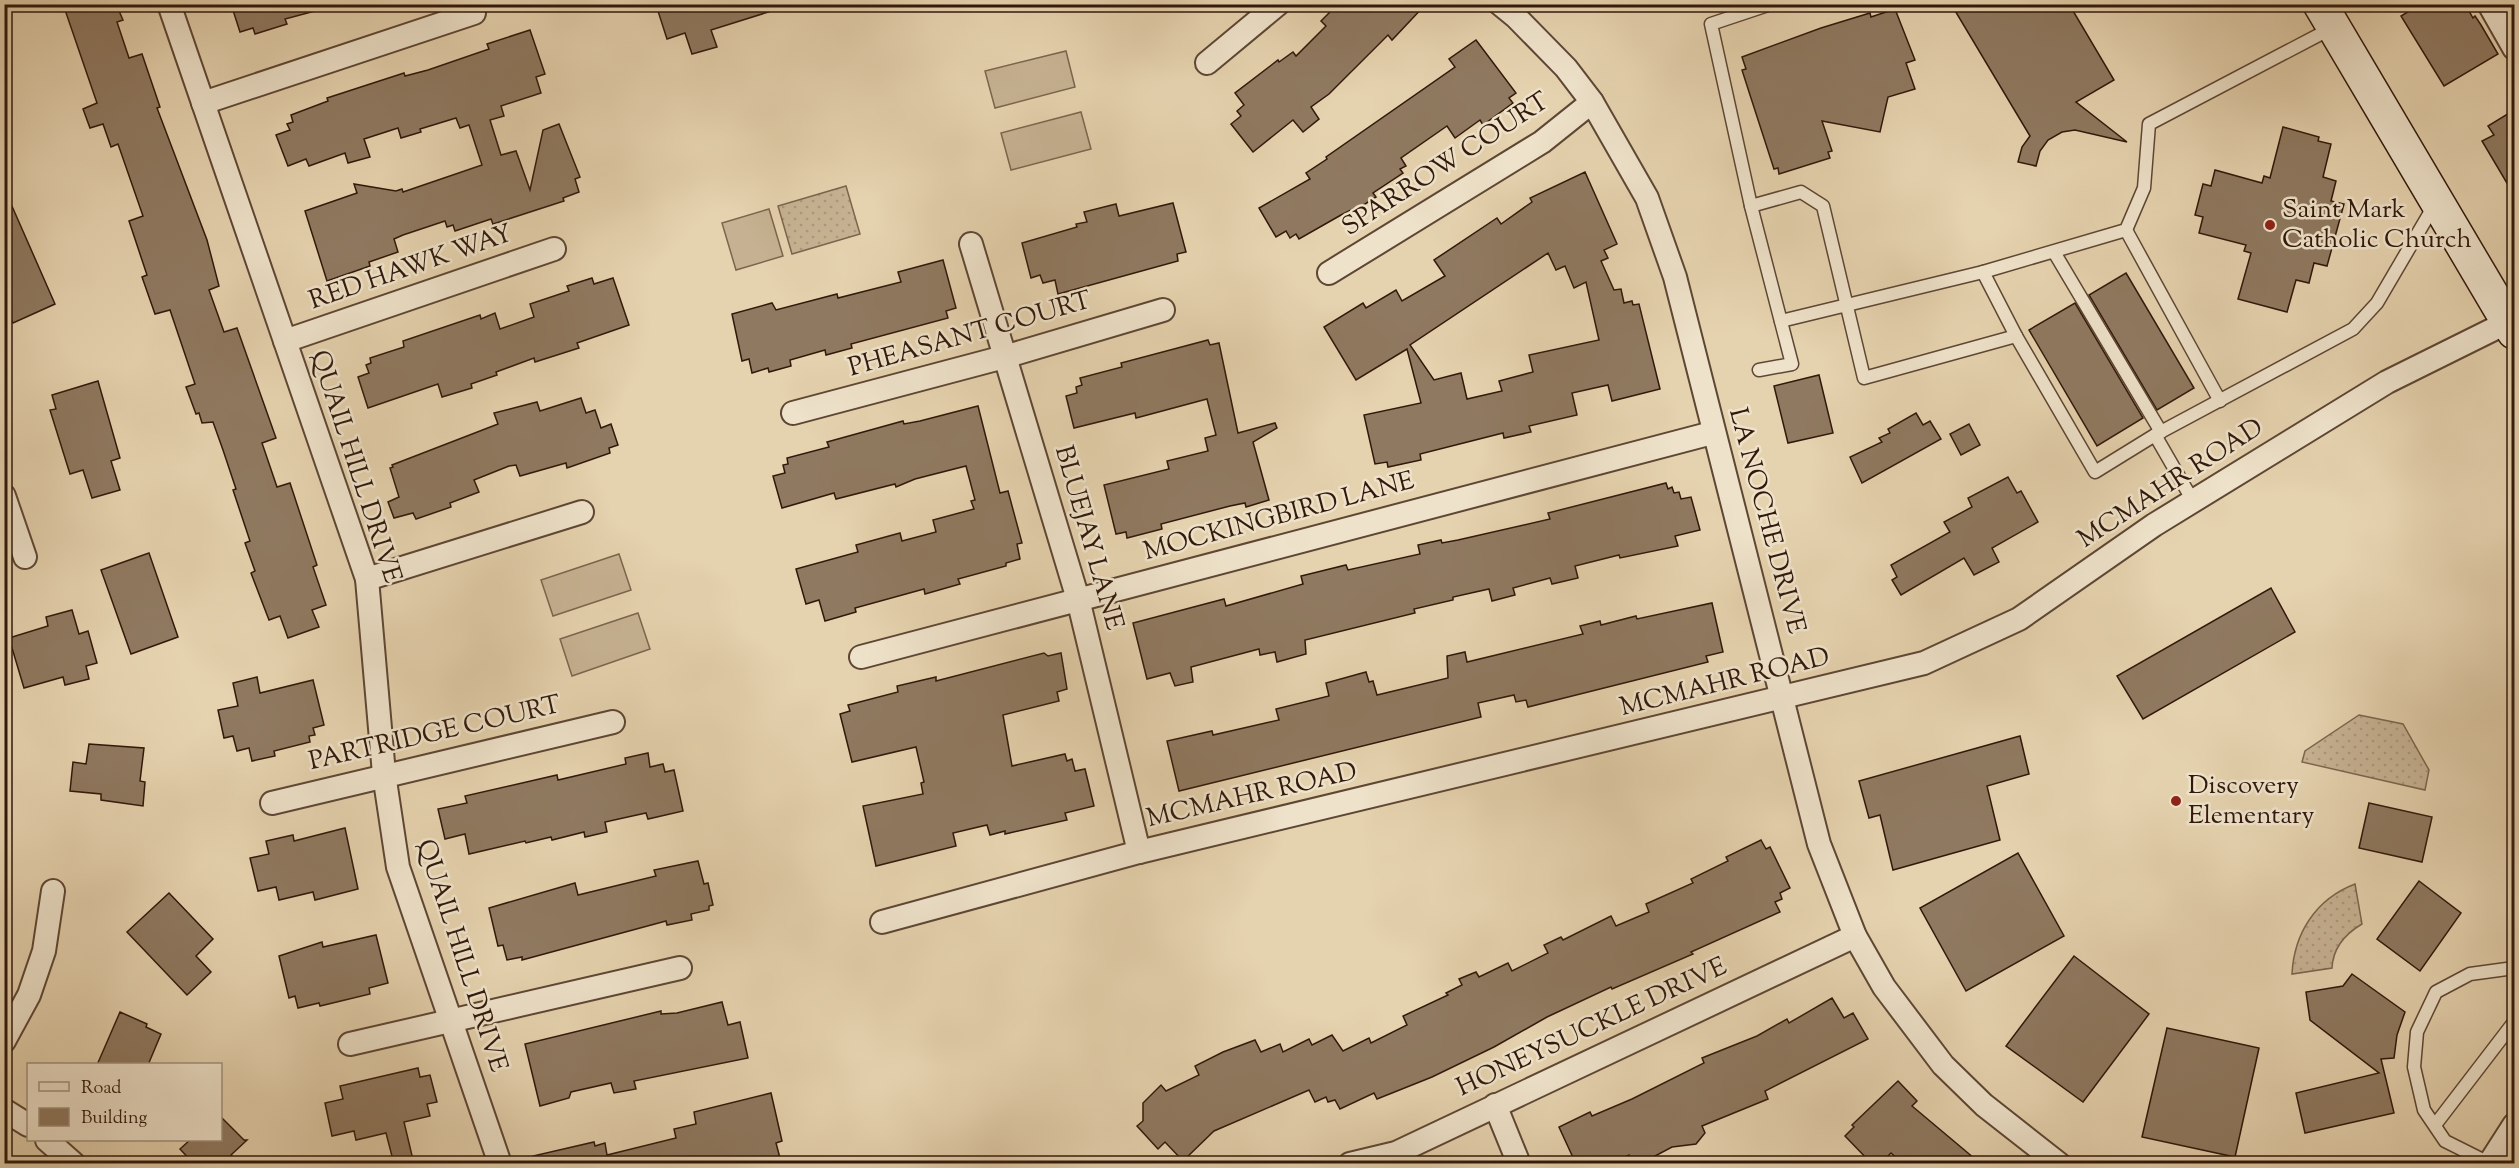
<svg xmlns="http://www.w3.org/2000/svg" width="2519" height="1168" viewBox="0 0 2519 1168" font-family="'Sorts Mill Goudy',serif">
	<defs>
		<pattern id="grass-dots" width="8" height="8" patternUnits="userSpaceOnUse" patternTransform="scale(1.5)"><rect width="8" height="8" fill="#c6b292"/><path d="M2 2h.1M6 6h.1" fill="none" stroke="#ab987d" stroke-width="1.8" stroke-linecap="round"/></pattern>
	</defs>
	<rect width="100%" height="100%" fill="#e5d2ae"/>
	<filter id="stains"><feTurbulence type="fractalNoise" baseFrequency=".00333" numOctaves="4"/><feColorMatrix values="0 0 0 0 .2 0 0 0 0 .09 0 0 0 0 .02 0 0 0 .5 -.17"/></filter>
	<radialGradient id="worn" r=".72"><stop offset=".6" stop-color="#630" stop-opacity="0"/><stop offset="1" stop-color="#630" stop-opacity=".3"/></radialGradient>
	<!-- grass -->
	<g fill="url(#grass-dots)" stroke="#7c654e" stroke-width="1.5">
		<polygon points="846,186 860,234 792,254 778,206"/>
		<polygon points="2359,715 2403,724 2429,770 2425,790 2302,762 2305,751"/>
		<path d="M2355,884L2362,924C2345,934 2333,948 2332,968L2292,974C2294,933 2316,899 2355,884Z"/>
	</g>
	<!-- garden -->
	<g fill="#c6b292" stroke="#7c654e" stroke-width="1.5">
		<polygon points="1066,51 1075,87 995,108 985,71"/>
		<polygon points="1081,112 1091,149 1011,170 1001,133"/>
		<polygon points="769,209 783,256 736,270 722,223"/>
		<polygon points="619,554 631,590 553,616 541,580"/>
		<polygon points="638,613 650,649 572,676 560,639"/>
	</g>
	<!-- building -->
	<g fill="#8f7960" stroke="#31180b" stroke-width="1.5" fill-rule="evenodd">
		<polygon points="63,4 116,4 123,20 117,22 129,58 142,54 160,107 157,108 207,240 219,286 209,290 224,332 237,328 276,438 262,443 277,487 290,483 317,565 313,567 326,605 312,610 319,627 288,638 280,616 269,620 251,573 255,571 245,543 250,541 233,490 236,489 223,450 213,422 202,423 199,413 196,414 186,387 195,384 170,310 155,314 142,277 147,275 129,221 143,216 118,144 111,147 103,124 90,128 83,109 97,103"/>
		<polygon points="231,4 318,4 319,10 285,19 287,24 255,34 253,28 240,32"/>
		<polygon points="666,4 777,4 778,9 711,30 717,47 692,54 685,33 667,39 657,8"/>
		<polygon points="1338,4 1426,4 1392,40 1388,35 1329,94 1311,107 1319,119 1303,132 1293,120 1253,152 1231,124 1241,116 1237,111 1244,105 1235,93 1278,60 1279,62 1293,52 1296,56 1326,26 1321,21"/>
		<polygon points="1951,4 2069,4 2114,80 2076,102 2127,142 2075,130 2062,132 2048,140 2040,151 2036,166 2018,162 2022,147 2030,136"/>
		<polygon points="2421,4 2465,4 2473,18 2475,16 2481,25 2498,54 2444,86 2401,16"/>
		<polygon points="1895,9 1915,60 1906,63 1915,89 1888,97 1880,132 1822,121 1832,151 1828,152 1830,158 1779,174 1778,168 1774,169 1750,95 1742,70 1746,69 1742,57 1821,28 1870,13 1871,17"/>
		<polygon points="530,30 545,74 536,77 541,93 501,106 504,116 490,120 501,155 516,151 530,190 543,130 559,124 580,177 575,179 579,192 563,198 564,201 493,224 491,219 455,231 453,225 447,227 445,221 403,235 394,239 398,252 369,262 370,266 327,281 305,211 357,193 354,184 396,191 402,189 403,192 482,165 469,125 460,128 456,118 420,129 421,132 401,138 398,128 364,139 370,157 348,163 345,153 309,166 306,159 288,166 276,135 290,130 287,124 293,122 291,115 328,101 327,98 404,73 405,76 428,70 489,49 487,44"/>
		<polygon points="1476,40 1516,93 1509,98 1513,103 1483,125 1480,120 1455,138 1447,126 1401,158 1406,166 1400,169 1403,173 1373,193 1376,197 1356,210 1355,208 1341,215 1299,239 1296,234 1290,238 1286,231 1276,237 1259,208 1310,179 1306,173 1327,159 1326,157 1455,67 1449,59"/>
		<polygon points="2514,110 2514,195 2482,141 2494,135 2488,126"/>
		<polygon points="2283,127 2319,137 2318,141 2331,144 2323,177 2336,181 2331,201 2344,204 2327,266 2314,263 2309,283 2296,280 2287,312 2238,299 2251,253 2244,251 2246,245 2199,233 2203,217 2195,215 2203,184 2211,186 2215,170 2262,183 2264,176 2270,178"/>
		<path d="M1585,172L1617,244L1604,250L1608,258L1601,261L1614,290L1621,289L1624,303L1632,301L1633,305L1639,304L1660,389L1612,401L1608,385L1572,393L1577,415L1529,426L1531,432L1504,438L1503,433L1420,454L1421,460L1388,467L1387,462L1375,464L1364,415L1421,403L1407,349L1356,380L1324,327L1363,303L1366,308L1396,290L1402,301L1445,276L1434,260L1497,218L1501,224L1532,202L1530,198ZM1548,253L1556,270L1565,266L1574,288L1586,282L1599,340L1529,355L1533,372L1499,381L1502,391L1467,399L1461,373L1434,380L1410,345Z"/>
		<polygon points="4,188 55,304 13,323 4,303"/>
		<polygon points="1173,203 1186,252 1177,254 1178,261 1058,294 1055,280 1043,283 1040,275 1031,278 1022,243 1077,227 1076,224 1087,222 1084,212 1116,204 1119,216"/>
		<polygon points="943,260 956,308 946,311 948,318 851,344 852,348 826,355 825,350 790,360 791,366 769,372 768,368 752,373 749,359 742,361 732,314 772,303 776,310 837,294 838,298 901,282 898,272"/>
		<polygon points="2126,273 2194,388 2157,410 2089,295"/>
		<polygon points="592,278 594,284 613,278 629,325 577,343 579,348 535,362 534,358 496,372 497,375 471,384 472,388 442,397 438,384 368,408 358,377 369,373 366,365 371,363 370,358 404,347 403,341 480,315 481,319 495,313 500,329 534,317 530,304 569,291 567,286"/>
		<polygon points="2075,303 2143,418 2097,446 2029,330"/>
		<polygon points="1208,340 1210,345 1219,343 1238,433 1275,423 1277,428 1253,442 1269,500 1246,507 1245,503 1230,506 1161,524 1162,529 1127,538 1126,532 1116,534 1104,485 1169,469 1167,461 1208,451 1205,438 1216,435 1207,399 1136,418 1135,413 1074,428 1066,396 1077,393 1076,387 1082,385 1080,378 1122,367 1121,363"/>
		<polygon points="1819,375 1833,433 1788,443 1774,386"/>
		<polygon points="98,381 120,458 111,461 120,490 92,498 83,470 70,474 50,410 56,409 52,395"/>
		<polygon points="581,398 586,413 595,410 601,428 611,424 618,445 609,448 610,453 567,468 566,463 520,476 516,465 509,466 474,480 479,492 450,503 451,507 416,519 413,513 394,518 388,502 399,497 390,468 393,467 392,465 498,424 494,413 537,402 540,411"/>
		<polygon points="978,406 1000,493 1008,491 1022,543 1017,544 1020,559 1006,563 1006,566 958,579 960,584 925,594 924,589 855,608 856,612 825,621 819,600 806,604 796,569 858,552 856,545 900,533 902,541 936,532 933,520 974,509 971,501 975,500 966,466 915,479 896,487 895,484 836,499 834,493 782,508 773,476 785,473 783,465 788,464 787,458 829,447 827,442 903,421 904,424 920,421"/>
		<polygon points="1916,413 1923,425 1930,421 1941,439 1862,483 1850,457 1882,442 1879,438 1890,433 1888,429"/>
		<polygon points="1969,424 1980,445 1961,455 1950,434"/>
		<polygon points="2008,477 2017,493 2021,491 2038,522 1992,548 1999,562 1974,575 1964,558 1901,595 1892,580 1897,577 1891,565 1950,532 1944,522 1972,507 1968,498"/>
		<polygon points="1666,483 1668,489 1672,487 1674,493 1679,492 1681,499 1691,497 1700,530 1675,536 1678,546 1620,558 1619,555 1575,566 1578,578 1552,584 1550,578 1513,588 1515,595 1492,601 1489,589 1453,597 1453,600 1414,609 1415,613 1305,640 1306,654 1277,662 1275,652 1260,655 1259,649 1191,667 1193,682 1175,686 1170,673 1147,679 1133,623 1224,599 1226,606 1303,584 1301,576 1346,565 1348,570 1420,554 1418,545 1441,540 1442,543 1458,540 1550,519 1548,513"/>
		<polygon points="149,553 178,637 131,654 101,570"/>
		<polygon points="2271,588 2295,632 2143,719 2117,676"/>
		<polygon points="1712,603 1723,652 1706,656 1708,662 1528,707 1526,700 1516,702 1514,695 1478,703 1481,717 1179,791 1167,741 1212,731 1213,735 1279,720 1276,709 1329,696 1326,683 1366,672 1369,682 1373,681 1377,695 1448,678 1447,656 1465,652 1467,662 1583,634 1580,626 1600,621 1601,625 1636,616 1637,619"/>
		<polygon points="72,610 79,634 88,631 97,663 86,666 89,679 65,685 63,677 24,688 9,638 48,626 46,617"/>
		<polygon points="1044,653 1048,656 1061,653 1067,689 1057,692 1059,701 1003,715 1012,766 1065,754 1067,761 1072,759 1075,771 1085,769 1094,806 1065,813 1067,820 1005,834 1005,831 990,835 987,825 953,833 956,846 876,866 863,806 923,794 921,783 924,782 916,747 852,762 840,714 850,711 848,705 898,692 897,686 936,677 936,681"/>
		<polygon points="257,677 260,693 313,680 324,725 313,728 315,735 309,736 310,742 274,751 275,756 252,761 249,748 237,751 233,736 224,738 218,710 238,706 233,683"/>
		<polygon points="2020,736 2029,774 1987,786 2000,840 1893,870 1880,815 1869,818 1859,781"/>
		<polygon points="89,744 144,748 140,781 145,782 143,806 101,800 101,794 70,791 73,762 86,764"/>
		<polygon points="648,753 650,767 663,764 665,772 674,770 683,811 648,819 646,813 605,822 607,832 585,837 584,832 552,840 551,837 526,843 525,841 469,854 465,834 445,839 438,809 467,803 465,796 557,775 558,780 626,764 625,758"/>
		<polygon points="2369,803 2432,817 2422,862 2359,848"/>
		<polygon points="345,828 358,889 315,900 313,892 279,900 276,887 258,891 250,858 269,854 266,841 293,835 294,841"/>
		<polygon points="1761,840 1766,849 1770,847 1790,888 1780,893 1782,899 1775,902 1780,912 1691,952 1693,954 1612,989 1611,987 1547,1017 1494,1047 1432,1077 1377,1099 1374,1093 1340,1109 1335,1100 1328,1102 1326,1097 1315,1102 1309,1090 1214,1131 1183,1161 1165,1142 1158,1149 1137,1126 1143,1121 1143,1103 1161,1085 1166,1091 1199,1075 1195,1066 1223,1052 1255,1040 1261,1052 1280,1044 1283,1052 1309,1039 1312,1045 1332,1035 1343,1051 1369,1038 1371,1043 1407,1025 1403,1016 1448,995 1446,993 1462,985 1459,979 1476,972 1479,977 1508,963 1512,971 1548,953 1544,945 1561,937 1563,940 1611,916 1616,926 1649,912 1646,904 1693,883 1691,879 1728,861 1726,857"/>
		<polygon points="2018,853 2064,936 1966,991 1920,908"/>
		<polygon points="698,861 704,884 708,883 713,905 709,906 709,910 691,914 692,920 667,925 666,921 522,960 522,957 507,960 503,945 498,946 489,908 575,883 578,895 656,876 654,870"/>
		<polygon points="2419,881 2461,913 2420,971 2377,939"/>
		<polygon points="169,893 213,939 196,956 211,972 187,995 127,932"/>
		<polygon points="376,935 388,983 369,988 370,994 320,1006 319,1003 298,1008 295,996 289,998 279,956 322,942 323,947"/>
		<polygon points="2074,956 2149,1014 2083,1102 2006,1046"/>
		<polygon points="2352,974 2405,1012 2397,1035 2394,1058 2381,1059 2394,1113 2305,1133 2296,1093 2379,1073 2310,1020 2306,992 2343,986"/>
		<polygon points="1832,998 1844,1018 1853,1013 1868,1039 1765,1091 1768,1099 1702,1126 1705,1133 1696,1144 1672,1147 1640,1164 1633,1164 1629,1155 1611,1164 1576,1164 1559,1127 1590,1112 1592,1116 1632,1099 1704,1063 1702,1058 1757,1036 1787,1019 1789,1023"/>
		<polygon points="722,1002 728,1025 740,1022 748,1058 634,1081 636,1089 614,1093 611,1083 571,1092 569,1098 540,1106 525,1044 661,1011 661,1014 677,1013"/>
		<polygon points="120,1012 147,1024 146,1027 161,1034 148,1065 97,1065"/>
		<polygon points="2167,1028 2259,1048 2235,1157 2142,1137"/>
		<polygon points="418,1068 420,1077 430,1075 437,1102 427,1104 430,1116 404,1122 414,1164 394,1164 386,1133 356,1140 354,1131 332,1136 325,1103 343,1099 340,1086"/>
		<polygon points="1898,1081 1917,1101 1912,1106 1981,1164 1903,1164 1891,1153 1880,1164 1872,1164 1845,1136 1854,1127 1852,1125"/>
		<polygon points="771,1093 782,1141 776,1143 780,1158 758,1164 534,1164 533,1156 594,1142 595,1146 605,1143 607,1155 676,1138 674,1129 696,1124 694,1112"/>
		<polygon points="220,1116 244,1140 247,1140 231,1155 240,1164 194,1164 180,1149 190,1140 220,1140"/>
	</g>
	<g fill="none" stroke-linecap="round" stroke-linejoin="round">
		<defs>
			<g id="lane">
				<polyline points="1751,206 1801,192 1823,206 1864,378 2016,336 1983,272 1781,321"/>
				<polyline points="2126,230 2220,401"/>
				<polyline points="2054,252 2161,432"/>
				<polyline points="1983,272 2126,230 2144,188 2149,124 2332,28"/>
				<polyline points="2016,336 2095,472 2155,435 2193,501"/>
				<polyline points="1759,370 1792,364 1751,206 1711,24 1771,4"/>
				<polyline points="2155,435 2353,329 2377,303 2435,204"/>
				<polyline points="2435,1125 2514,1022"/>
				<polyline points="2489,1163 2445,1141 2424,1110 2414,1067 2417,1032 2436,992 2470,974 2514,968"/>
			</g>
			<g id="street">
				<polyline points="169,4 367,579 384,774 398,867 500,1164"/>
				<polyline points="1500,4 1516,17 1566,68 1592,102 1647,198 1675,277 1819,844 1855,936 1884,987 1943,1065 1984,1105 2059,1164"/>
				<polyline points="2489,4 2514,48"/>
				<polyline points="1207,63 1278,4"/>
				<polyline points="203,103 474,13"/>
				<polyline points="971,244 1078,599 1139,852"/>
				<polyline points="1329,273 1542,142 1592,102"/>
				<polyline points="285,341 554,249"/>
				<polyline points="793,413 1004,357 1163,310"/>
				<polyline points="4,496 25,557"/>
				<polyline points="367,579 582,512"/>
				<polyline points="861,657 1712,433"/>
				<polyline points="272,803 613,722"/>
				<polyline points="882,922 1139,852 1924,663 2019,619 2154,525 2387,382 2508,322"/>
				<polyline points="4,1041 29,995 44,951 53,891"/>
				<polyline points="350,1044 680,968"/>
				<polyline points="1495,1105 1519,1164"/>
				<polyline points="4,1110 28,1125"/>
				<polyline points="47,1140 74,1164"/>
				<polyline points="1350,1164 1396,1153 1855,936"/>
				<polyline points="2489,1164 2514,1125"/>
			</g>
			<polyline id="secondary" points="2320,4 2514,332"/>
		</defs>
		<!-- lane casing -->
		<use href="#lane" stroke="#5e4634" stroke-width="15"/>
		<!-- street casing -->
		<use href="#street" stroke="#5e4634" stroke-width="26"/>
		<!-- secondary casing -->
		<use href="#secondary" stroke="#31180b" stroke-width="36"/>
		<!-- lane -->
		<use href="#lane" stroke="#eee2ca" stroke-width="12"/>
		<!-- street -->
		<use href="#street" stroke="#eee2ca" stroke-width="22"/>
		<!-- secondary -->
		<use href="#secondary" stroke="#eee2ca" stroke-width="33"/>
	</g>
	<!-- markers -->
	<g fill="#8f2418" stroke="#eee2ca" stroke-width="2">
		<circle cx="2270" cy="225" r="6"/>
		<circle cx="2176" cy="801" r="6"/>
	</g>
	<g text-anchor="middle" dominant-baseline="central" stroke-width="5" stroke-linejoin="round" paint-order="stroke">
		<!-- street labels -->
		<g font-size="26" fill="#31180b" stroke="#eee2ca">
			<text transform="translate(1446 165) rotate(-33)">SPARROW COURT</text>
			<text transform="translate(411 268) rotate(-19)">RED HAWK WAY</text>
			<text transform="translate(970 335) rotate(-16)">PHEASANT COURT</text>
			<text transform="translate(355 467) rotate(72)">QUAIL HILL DRIVE</text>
			<text transform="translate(2171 484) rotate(-33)">MCMAHR ROAD</text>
			<text transform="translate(1279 517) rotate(-15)">MOCKINGBIRD LANE</text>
			<text transform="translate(1766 521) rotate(75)">LA NOCHE DRIVE</text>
			<text transform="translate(1088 538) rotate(74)">BLUEJAY LANE</text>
			<text transform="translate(1725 683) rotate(-14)">MCMAHR ROAD</text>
			<text transform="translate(435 734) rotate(-13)">PARTRIDGE COURT</text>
			<text transform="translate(1252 796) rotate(-13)">MCMAHR ROAD</text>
			<text transform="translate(461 956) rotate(72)">QUAIL HILL DRIVE</text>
			<text transform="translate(1592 1028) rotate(-25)">HONEYSUCKLE DRIVE</text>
		</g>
		<!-- poi labels -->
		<g font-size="26" fill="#31180b" stroke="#eee2ca" text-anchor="start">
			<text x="2282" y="210">Saint Mark<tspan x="2282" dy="30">Catholic Church</tspan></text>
			<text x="2188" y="786">Discovery<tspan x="2188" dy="30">Elementary</tspan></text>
		</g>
	</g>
	<!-- margin -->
	<rect width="2519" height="1168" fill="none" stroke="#e5d2ae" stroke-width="24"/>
	<rect x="6" y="6" width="2507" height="1156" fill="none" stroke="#31180b" stroke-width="3"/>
	<rect x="12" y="12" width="2495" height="1144" fill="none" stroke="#31180b" stroke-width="1.5"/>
	<!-- legend -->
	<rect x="27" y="1063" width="195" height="78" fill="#eee2ca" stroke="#a2917e" stroke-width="1.5"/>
	<rect x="39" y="1082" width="30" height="9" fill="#eee2ca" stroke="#a2917e" stroke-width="1.5"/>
	<text x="81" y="1093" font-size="18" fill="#31180b">Road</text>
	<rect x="39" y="1108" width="30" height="18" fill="#8f7960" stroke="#a2917e" stroke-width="1.5"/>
	<text x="81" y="1123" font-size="18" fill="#31180b">Building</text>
	<rect width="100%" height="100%" filter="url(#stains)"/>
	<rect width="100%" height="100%" fill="url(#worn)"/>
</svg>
